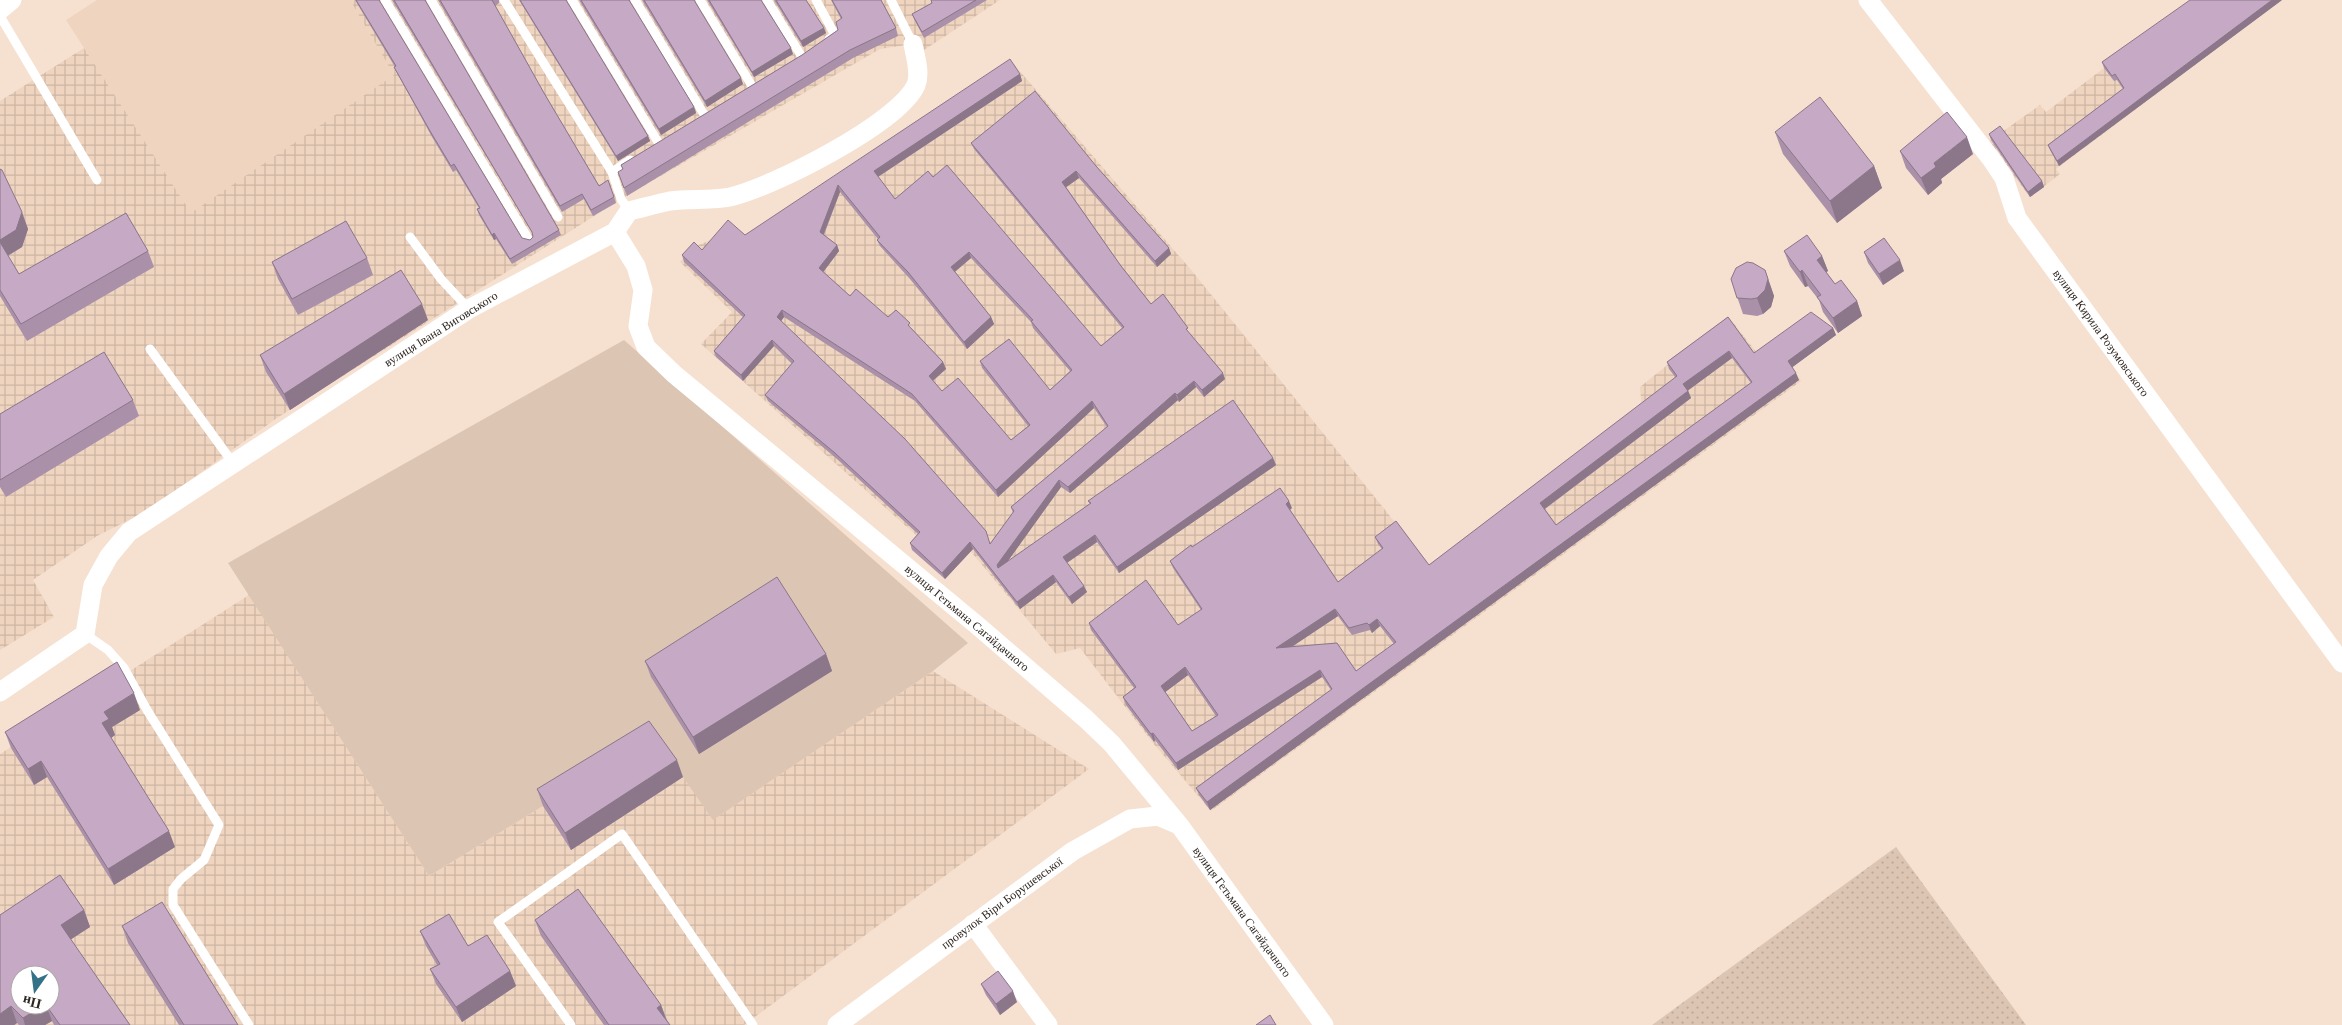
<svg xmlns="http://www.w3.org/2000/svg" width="2342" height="1025" viewBox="0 0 2342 1025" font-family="'Times New Roman',serif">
	<defs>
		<pattern id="industrial-grid" width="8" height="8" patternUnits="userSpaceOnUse" patternTransform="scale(1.25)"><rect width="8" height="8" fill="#efd4bf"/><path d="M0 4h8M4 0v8" fill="none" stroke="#cdb6a4"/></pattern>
		<pattern id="green-dots" width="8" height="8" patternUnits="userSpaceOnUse" patternTransform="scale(1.25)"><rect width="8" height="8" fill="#dcc5b2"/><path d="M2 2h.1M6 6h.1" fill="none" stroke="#bda999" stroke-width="1.8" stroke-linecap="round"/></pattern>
	</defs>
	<rect width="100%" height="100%" fill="#f6e1d1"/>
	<!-- built -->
	<polygon fill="#efd4bf" points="97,0 350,0 394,75 191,214 66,20"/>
	<!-- industrial -->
	<g fill="url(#industrial-grid)" fill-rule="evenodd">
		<polygon points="350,0 1000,0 924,50 913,44 880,49 621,199 277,418 147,511 97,536 33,580 54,617 0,650 0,101 84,48 191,213 394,75"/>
		<polygon points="2197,0 2282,0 2056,169 2060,174 2030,197 1988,142 2040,105 2046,112 2133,46"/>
		<polygon points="1012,62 1192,271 1432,568 1642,412 1640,387 1728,316 1757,353 1774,342 1801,381 1211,811 1153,743 1080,648 1056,654 948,524 925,543 701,344 732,312 680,262 694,247 715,238 747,238"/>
		<path d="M249,595L429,876L655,737L714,819L933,671L1089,769L744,1025H0V754ZM20,975H50V1005H20Z"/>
	</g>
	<!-- green -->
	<polygon fill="url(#green-dots)" points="1896,847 2026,1025 1652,1025"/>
	<!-- pitch -->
	<polygon fill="#dcc5b2" points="624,340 968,643 933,671 713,820 655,737 429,876 228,563"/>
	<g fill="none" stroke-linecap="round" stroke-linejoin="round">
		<!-- lane -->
		<g stroke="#fff" stroke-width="9">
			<polyline points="385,0 529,240"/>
			<polyline points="431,0 558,217"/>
			<polyline points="504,0 612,172 621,199 629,211"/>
			<polyline points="572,0 658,142"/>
			<polyline points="635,0 705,116"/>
			<polyline points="700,0 752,86"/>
			<polyline points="767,0 802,57"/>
			<polyline points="816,0 835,35 829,39"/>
			<polyline points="891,0 913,44"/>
			<polyline points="0,16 97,180"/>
			<polyline points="612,172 630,160"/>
			<polyline points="410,237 441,279 469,309"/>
			<polyline points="150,349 233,463"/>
			<polyline points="85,634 108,650 124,668 147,710 219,825 204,860 181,879 173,889 173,905 249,1025"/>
			<polyline points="571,1025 498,922 622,834 753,1025"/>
		</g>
		<!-- street -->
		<g stroke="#fff" stroke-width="19">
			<polyline points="1868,0 1992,160 2004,178 2017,218 2342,663"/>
			<polyline points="0,10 12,0"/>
			<polyline points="615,232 636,266 643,290 638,326 646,347 674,374 978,626 1086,719 1112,744 1180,826 1324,1025"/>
			<path d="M0,692L85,634L93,585L109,556L129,532L469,309L615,232L629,211C642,208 656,204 670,201C689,198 711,201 730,197C771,188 899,123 916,85C921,73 915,56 913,44"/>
			<polyline points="973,924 1048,1025"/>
			<polyline points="837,1025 1073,851 1130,819 1158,816 1179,825"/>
		</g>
	</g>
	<!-- wall -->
	<g fill="#aa91a9" fill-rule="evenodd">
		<polygon points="355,0 380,0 380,2 522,238 530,240 533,237 533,234 392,0 426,0 426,2 559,230 561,235 512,264 496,239 494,240 479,215 477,209 479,208 456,170 453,172 432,137 397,73 394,67 395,67"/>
		<polygon points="438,0 499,0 499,3 495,6 544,93 599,186 608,180 616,203 593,216 584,199 562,212"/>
		<polygon points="519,0 567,0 567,2 648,136 650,141 618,161"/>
		<polygon points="579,0 630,0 630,2 694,107 696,113 661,135"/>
		<polygon points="642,0 694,0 743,84 707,107"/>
		<polygon points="707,0 761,0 793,54 754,77"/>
		<polygon points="774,0 806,0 826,33 803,47"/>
		<polygon points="831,0 881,0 896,28 898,36 853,58 627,196 618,172 623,170 621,165 802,55 838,30 841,19"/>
		<polygon points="931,0 987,0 924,38 914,19 912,14 932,3"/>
		<polygon points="2282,0 2059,166 2050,150 2048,145 2123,89 2117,80 2114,81 2104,68 2102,62"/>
		<path d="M1020,74L1022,81L878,177L895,199L933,177L1101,346L1122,328L974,149L971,143L1096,166L1169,248L1171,254L1157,267L1079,178L1066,187L1121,266L1151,304L1190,334L1225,379L1204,397L1196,387L1179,402L1178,400L1070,493L1061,487L1007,562L1090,504L1088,501L1273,458L1276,465L1119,573L1097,542L1067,563L1087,592L1072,604L1056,582L1020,609L973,549L945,579L912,550L910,543L918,534L837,459L768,401L765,395L792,364L774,346L743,381L716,357L714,351L743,317L684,262L682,255L702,250L745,235ZM840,192L878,239L877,240L880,246L910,279L967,349L994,324L991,317L955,272L971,258L1031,322L1033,328L1070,371L1050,390L980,361L982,368L1028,426L1011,440L942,391L933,381L946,369L943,362L912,329L888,317L850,296L823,272L839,251L837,245L824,235ZM784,317L915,401L998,497L1094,408L1107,427L1011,507L1013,513L990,544L781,321Z"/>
		<polygon points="1775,132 1874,166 1882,188 1837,223 1783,154"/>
		<polygon points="1989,134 2042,181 2044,187 2030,197 1991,140"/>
		<polygon points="1900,151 1973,154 1941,179 1942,183 1928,195 1906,168"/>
		<polygon points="0,169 28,229 22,247 8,256 19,274 148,251 154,267 27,341 0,296"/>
		<polygon points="1784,251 1822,256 1828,271 1826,272 1835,284 1857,301 1862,316 1838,333 1823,312 1819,300 1808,286 1805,287 1790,266"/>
		<polygon points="1864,252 1904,271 1883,285 1868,263"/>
		<polygon points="367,258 373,275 298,315 278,279 272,262"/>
		<polygon points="1765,270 1774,296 1771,307 1763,314 1757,316 1743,314 1731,279"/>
		<path d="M1728,317L1754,353L1833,328L1836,335L1792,367L1799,380L1210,810L1199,795L1196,788L1331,690L1322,677L1178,770L1155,740L1154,742L1126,705L1123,697L1134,688L1091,630L1089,623L1178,625L1201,610L1173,568L1170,561L1192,547L1292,508L1290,510L1338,582L1382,549L1378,544L1375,537L1429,565L1676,378L1669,369L1667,362ZM1732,358L1751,383L1556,525L1545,509L1691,398L1688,390ZM1338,616L1352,635L1370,630L1372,633L1380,626L1394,644L1356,671L1291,647ZM1188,675L1216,716L1192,731L1165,692Z"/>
		<polygon points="428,320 290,410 266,372 260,355"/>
		<polygon points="133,400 139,416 6,497 0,487 0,414"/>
		<polygon points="826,654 832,671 699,754 651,677 645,661"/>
		<polygon points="140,710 112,727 115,735 111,738 175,847 114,885 47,777 34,785 11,748 5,732"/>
		<polygon points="683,777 571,850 543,806 537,789"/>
		<polygon points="60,875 84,910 90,927 70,939 130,1025 54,1025 52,1021 45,1025 19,1025 17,1023 14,1025 0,1025"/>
		<polygon points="535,920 661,1005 667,1020 670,1025 604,1025 541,936"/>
		<polygon points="122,926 238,1025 179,1025 128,943"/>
		<polygon points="420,931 468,946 510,971 516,986 462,1022 436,984 430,969 437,965 426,946"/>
		<polygon points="981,984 1017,1002 1000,1015 986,995"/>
	</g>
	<!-- shaded-wall -->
	<g fill="#8b768a">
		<polygon points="2272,0 2282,0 2059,166 2057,161"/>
		<polygon points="824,28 826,33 803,47 801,41"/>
		<polygon points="791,48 793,54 754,77 752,72"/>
		<polygon points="1020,74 1022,81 876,178 874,171"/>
		<polygon points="741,78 743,84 707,107 705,101"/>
		<polygon points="694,107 696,113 661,135 659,129"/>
		<polygon points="648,136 650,141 618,161 616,156"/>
		<polygon points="1967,137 1973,154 1941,179 1942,183 1928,195 1921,178 1934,163"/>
		<polygon points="1874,166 1882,188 1837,223 1830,201"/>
		<polygon points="1076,171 1079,178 1065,188 1062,182"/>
		<polygon points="2042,181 2044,187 2030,197 2028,192"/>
		<polygon points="838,185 840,192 822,238 820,232"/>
		<polygon points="22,212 28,229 22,247 5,257 0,242 0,240"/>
		<polygon points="494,233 496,239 494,240 492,235"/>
		<polygon points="837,245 839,251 821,275 819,268"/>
		<polygon points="1169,248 1171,254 1157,267 1155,261"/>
		<polygon points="969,252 971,258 953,273 951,267"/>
		<polygon points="1822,256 1828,271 1822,275 1817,260"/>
		<polygon points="1900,260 1904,271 1883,285 1879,274"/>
		<polygon points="1765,270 1774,296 1771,307 1763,314 1757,298"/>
		<polygon points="1802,270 1808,286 1805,287 1800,272"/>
		<polygon points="1857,301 1862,316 1838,333 1833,318"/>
		<polygon points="422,304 428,320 290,410 284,394"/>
		<polygon points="782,310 784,317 779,324 777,317"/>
		<polygon points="991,317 994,324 967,349 964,342"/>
		<polygon points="1833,328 1836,335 1790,369 1788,361"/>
		<polygon points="772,340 774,346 743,381 741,375"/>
		<polygon points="1729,351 1732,358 1686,392 1683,384"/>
		<polygon points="943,362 946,369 931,382 929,376"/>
		<polygon points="1223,373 1225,379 1204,397 1202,390"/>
		<polygon points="1796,373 1799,380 1210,810 1207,802"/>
		<polygon points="1194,381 1196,387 1179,402 1177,395"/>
		<polygon points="1688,391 1691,398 1543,510 1540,503"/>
		<polygon points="1175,393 1178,400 1070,493 1068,487"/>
		<polygon points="1092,401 1094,408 998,497 996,490"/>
		<polygon points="1273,458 1276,465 1119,573 1117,567"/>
		<polygon points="1059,480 1061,487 1000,572 997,565"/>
		<polygon points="1289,501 1292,508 1288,511 1286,504"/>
		<polygon points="1095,535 1097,542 1065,564 1063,557"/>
		<polygon points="970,542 973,549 945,579 942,573"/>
		<polygon points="1053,575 1056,582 1020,609 1017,602"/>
		<polygon points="1084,586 1087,592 1072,604 1069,597"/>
		<polygon points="1335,609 1338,616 1278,656 1276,648"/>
		<polygon points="1377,619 1380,626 1372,633 1369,625"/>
		<polygon points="826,654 832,671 699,754 693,737"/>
		<polygon points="1185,667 1188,675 1164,693 1161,686"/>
		<polygon points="1320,670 1322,677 1178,770 1176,763"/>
		<polygon points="134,693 140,710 112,727 115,735 108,740 102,723 104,712"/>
		<polygon points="1153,733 1155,740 1154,742 1151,734"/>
		<polygon points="677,760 683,777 571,850 565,833"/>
		<polygon points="41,761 47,777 34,785 28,769"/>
		<polygon points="169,831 175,847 114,885 108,869"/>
		<polygon points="84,910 90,927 67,942 61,925"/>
		<polygon points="510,971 516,986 462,1022 456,1007"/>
		<polygon points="1013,991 1017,1002 1000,1015 996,1004"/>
		<polygon points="44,1005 46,1005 52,1021 45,1025 25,1025 23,1018"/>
		<polygon points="661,1005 667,1022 657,1008"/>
		<polygon points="11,1006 17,1023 14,1025 0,1025 0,1014"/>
	</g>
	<!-- building -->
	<g fill="#c6a9c5" stroke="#8b768a" fill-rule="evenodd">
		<polygon points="356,0 379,0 522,238 530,240 533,237 532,232 394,0 425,0 559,230 510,259 494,233 492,235 477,209 480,208 454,164 451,166 430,131 394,67 396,66"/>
		<polygon points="440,0 493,0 492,0 544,93 599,186 608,180 614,197 591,210 582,194 560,206"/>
		<polygon points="520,0 566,0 648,136 616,156"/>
		<polygon points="581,0 629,0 694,107 659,129"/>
		<polygon points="644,0 694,0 741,78 705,101"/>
		<polygon points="709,0 761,0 791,48 752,72"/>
		<polygon points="776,0 806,0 824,28 801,41"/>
		<polygon points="832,0 881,0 896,28 850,50 624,188 618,172 623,169 621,165 802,55 838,30 836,22 842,18"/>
		<polygon points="931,0 976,0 922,32 912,14 932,3"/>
		<polygon points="2190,0 2272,0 2057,161 2048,145 2124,88 2115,74 2112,76 2102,62"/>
		<path d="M1010,59L1020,74L874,171L895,199L928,171L933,177L947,165L1101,346L1124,327L971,143L1035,91L1096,166L1169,248L1155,261L1076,171L1062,182L1121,266L1151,304L1163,294L1188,328L1186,329L1223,373L1202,390L1194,381L1177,395L1175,393L1068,487L1059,480L997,565L998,568L1091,503L1088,501L1233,400L1273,458L1117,567L1095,535L1063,557L1084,586L1069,597L1053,575L1017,602L970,542L942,573L910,543L920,532L835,453L765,395L794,361L772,340L741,375L714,351L745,315L682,255L694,242L702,250L728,220L745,235ZM838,185L880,237L877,240L908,272L964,342L991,317L951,267L969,252L1033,320L1031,321L1072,370L1050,390L1009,339L980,361L1030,425L1011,440L958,378L942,391L929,376L943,362L908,325L910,323L896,310L888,317L856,289L850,296L819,268L837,245L820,232ZM782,310L912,394L996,490L1092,401L1108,426L1011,507L1014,511L990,544L986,531L905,439L777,317Z"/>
		<polygon points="1820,97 1874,166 1830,201 1775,132"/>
		<polygon points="1947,112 1967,137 1934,163 1936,167 1921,178 1900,151"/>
		<polygon points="2000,126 2042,181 2028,192 1989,134"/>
		<polygon points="0,169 2,170 22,212 16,230 0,240"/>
		<polygon points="126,213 148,251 21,324 0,290 0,242 19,274"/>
		<polygon points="346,221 367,258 292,299 272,262"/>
		<polygon points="1807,235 1822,256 1817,260 1835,284 1841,280 1857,301 1833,318 1817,297 1821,295 1802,270 1800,272 1784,251"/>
		<polygon points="1884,238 1900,260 1879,274 1864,252"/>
		<polygon points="1747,262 1753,263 1765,270 1768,279 1765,290 1757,298 1751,299 1737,298 1731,279 1736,268"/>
		<polygon points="401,270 422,304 284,394 260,355"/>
		<path d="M1811,312L1833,328L1788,361L1796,373L1207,802L1196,788L1332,689L1320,670L1176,763L1153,733L1151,734L1123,697L1136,687L1089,623L1146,580L1178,625L1202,609L1170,561L1191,545L1192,547L1280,488L1289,501L1286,504L1338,582L1383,548L1375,537L1396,521L1429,565L1677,376L1667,362L1728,317L1754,353ZM1729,351L1752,382L1556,525L1540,503L1688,391L1683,384ZM1335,609L1349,628L1367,623L1369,625L1377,619L1396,642L1356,671L1337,643L1276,648ZM1185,667L1218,715L1192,731L1161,686Z"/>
		<polygon points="104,352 133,400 0,480 0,414"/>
		<polygon points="777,577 826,654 693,737 645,661"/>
		<polygon points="117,662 134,693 104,712 109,719 102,723 169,831 108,869 41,761 28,769 5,732"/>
		<polygon points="649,721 677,760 565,833 537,789"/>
		<polygon points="60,875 84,910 61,925 130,1025 60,1025 46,1005 50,1005 50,975 20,975 20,1005 44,1005 23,1018 11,1006 0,1014 0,915"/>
		<polygon points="578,889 661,1005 657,1008 670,1025 609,1025 535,920"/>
		<polygon points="162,902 238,1025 184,1025 122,926"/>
		<polygon points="449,914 468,946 487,935 510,971 456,1007 430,969 440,964 420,931"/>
		<polygon points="998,971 1013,991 996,1004 981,984"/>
		<polygon points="1270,1015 1276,1025 1256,1025"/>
	</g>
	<g text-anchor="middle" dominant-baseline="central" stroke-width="4.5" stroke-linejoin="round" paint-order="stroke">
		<!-- street labels -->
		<g font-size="12" fill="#2e2620" stroke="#fff">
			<text transform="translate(441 329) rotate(-32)">вулиця Івана Виговського</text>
			<text transform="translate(2101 333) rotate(54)">вулиця Кирила Розумовського</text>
			<text transform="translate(967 618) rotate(40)">вулиця Гетьмана Сагайдачного</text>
			<text transform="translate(1002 903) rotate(-36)">провулок Віри Борушевської</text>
			<text transform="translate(1242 912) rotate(54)">вулиця Гетьмана Сагайдачного</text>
		</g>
	</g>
	<!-- north arrow -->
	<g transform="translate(35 990) rotate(194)"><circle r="24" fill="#ffffff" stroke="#aba8a6"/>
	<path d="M0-4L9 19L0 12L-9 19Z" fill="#337287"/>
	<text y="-8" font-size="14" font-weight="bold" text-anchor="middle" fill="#2e2620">Пн</text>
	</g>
</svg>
